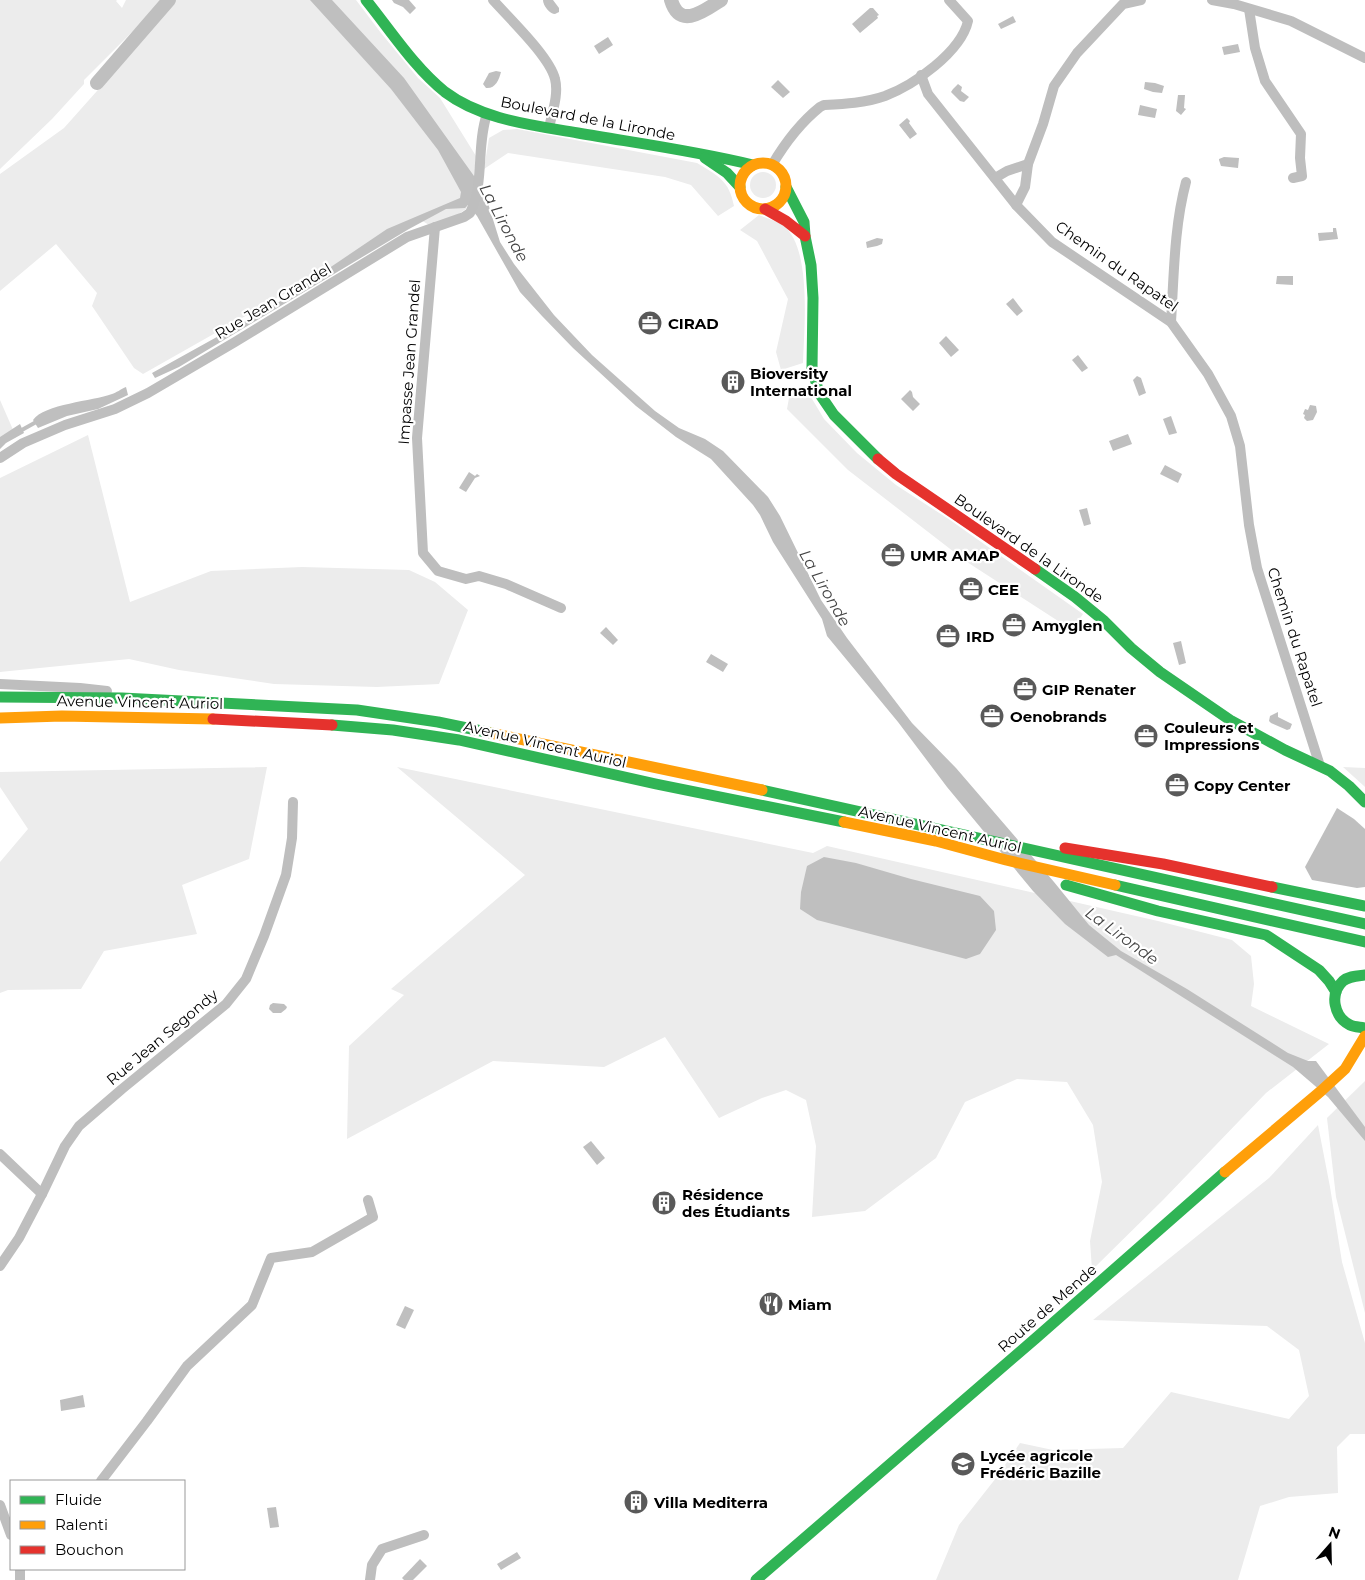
<svg xmlns="http://www.w3.org/2000/svg" width="1365" height="1580" viewBox="0 0 1365 1580" font-family="Montserrat,sans-serif">
	<rect width="100%" height="100%" fill="#fff"/>
	<!-- green -->
	<g fill="#ececec">
		<polygon points="0,0 117,0 116,1 122,8 126,0 356,0 381,33 418,78 440,98 476,156 473,185 466,209 457,215 429,225 421,220 346,259 143,374 134,368 92,306 97,293 56,244 0,291 0,174 64,128 146,36 137,27 84,80 84,84 52,119 0,169"/>
		<path d="M517,129L697,163C718,176 729,180 734,206L718,216L691,185L665,177L508,153L484,169L489,138L503,130Z"/>
		<circle cx="763" cy="185" r="13"/>
		<path d="M759,215C766,218 777,221 784,226C812,249 804,329 803,363L781,370L776,352L788,299L757,241L740,230Z"/>
		<polygon points="808,392 824,419 857,453 896,485 950,520 1083,614 1072,630 967,562 848,470 787,409 789,398"/>
		<polygon points="0,400 14,432 0,444"/>
		<polygon points="88,435 130,602 211,571 302,567 409,570 435,582 468,610 439,684 377,687 274,684 179,670 129,659 0,672 0,478"/>
		<polygon points="267,767 249,859 182,885 197,934 104,951 81,989 8,990 0,993 0,862 28,829 0,787 0,772"/>
		<polygon points="397,767 813,853 827,846 1158,921 1232,940 1251,956 1254,984 1251,1006 1329,1044 1266,1093 1163,1200 1092,1270 1090,1241 1102,1182 1093,1125 1067,1082 1017,1079 965,1102 936,1158 865,1211 812,1217 816,1146 806,1100 786,1090 762,1098 719,1118 665,1037 604,1067 493,1061 347,1139 349,1046 404,995 391,989 525,875"/>
		<polygon points="1343,767 1365,768 1365,787 1364,786"/>
		<polygon points="1365,1081 1365,1313 1336,1197 1327,1118"/>
		<polygon points="1318,1125 1330,1187 1342,1262 1365,1343 1365,1434 1350,1434 1337,1447 1338,1493 1289,1497 1260,1506 1238,1580 936,1580 959,1525 996,1478 1020,1443 1053,1450 1123,1448 1171,1392 1289,1419 1309,1396 1299,1350 1267,1326 1093,1320 1269,1178"/>
	</g>
	<!-- water -->
	<g fill="#bfbfbf">
		<polygon points="310,0 332,0 404,78 474,176 487,200 500,242 514,264 554,315 592,355 655,411 679,428 705,439 723,451 768,497 780,516 821,600 847,638 912,723 956,768 1054,882 1089,925 1121,951 1187,989 1288,1053 1308,1061 1316,1061 1365,1127 1365,1141 1328,1097 1293,1067 1116,955 1108,957 1065,924 1033,891 947,787 898,722 827,636 822,619 773,542 760,515 753,505 711,459 676,437 636,406 573,348 542,316 520,292 477,216 468,205 465,208 446,209 409,229 179,367 155,378 152,373 276,304 387,229 460,198 461,192 438,150 391,89"/>
		<polygon points="392,0 409,0 416,8 410,14 403,7 394,3"/>
		<path d="M543,0H553L559,8V12L555,14C550,14 543,6 543,0Z"/>
		<polygon points="870,8 873,8 879,15 877,16 878,18 860,33 852,24"/>
		<polygon points="1013,16 1016,22 1001,29 998,24"/>
		<polygon points="608,37 613,45 599,54 594,46"/>
		<polygon points="1238,44 1240,52 1224,55 1222,47"/>
		<path d="M496,71L501,72C499,80 495,89 486,88L483,84L489,73Z"/>
		<polygon points="778,80 790,92 783,98 771,87"/>
		<polygon points="1145,82 1155,83 1164,86 1162,93 1153,92 1144,89"/>
		<polygon points="958,84 962,87 961,91 969,97 964,102 960,101 951,92 953,89"/>
		<polygon points="1178,95 1185,95 1184,108 1186,109 1181,115 1176,111"/>
		<polygon points="1140,105 1157,109 1155,118 1138,115"/>
		<polygon points="907,118 910,121 909,123 917,134 910,139 899,125"/>
		<polygon points="1224,157 1239,158 1238,168 1221,166 1219,160 1219,159"/>
		<polygon points="1333,228 1336,228 1338,239 1319,241 1318,233 1333,232"/>
		<polygon points="877,238 883,239 882,244 877,246 867,248 866,242"/>
		<polygon points="1277,276 1293,276 1293,285 1276,284"/>
		<polygon points="1013,298 1023,311 1017,316 1006,304"/>
		<polygon points="946,336 959,350 951,357 939,343"/>
		<polygon points="1078,355 1088,368 1082,372 1072,360"/>
		<polygon points="1137,376 1141,378 1146,393 1139,396 1133,380"/>
		<path d="M126,387L128,395L98,409L67,416L38,428L33,420C44,404 93,401 112,394C116,393 121,389 126,387Z"/>
		<polygon points="910,390 912,392 913,397 920,404 913,411 901,399"/>
		<polygon points="1310,405 1316,406 1317,412 1313,420 1307,421 1304,418 1305,415 1303,414 1305,409 1308,410"/>
		<polygon points="1171,416 1177,433 1169,435 1163,419"/>
		<polygon points="20,424 24,433 6,443 0,449 0,437"/>
		<polygon points="1128,434 1132,444 1113,451 1109,441"/>
		<polygon points="1165,465 1182,474 1178,483 1160,474"/>
		<polygon points="469,472 475,476 477,474 480,476 475,478 466,492 459,488"/>
		<polygon points="1087,508 1091,524 1084,526 1079,510"/>
		<polygon points="606,627 618,640 613,645 600,633"/>
		<polygon points="1181,641 1186,663 1179,665 1173,643"/>
		<polygon points="711,654 728,664 723,672 706,662"/>
		<polygon points="1278,712 1278,717 1292,724 1290,729 1287,730 1271,723 1269,721 1270,716"/>
		<polygon points="1337,808 1354,819 1365,829 1365,887 1357,888 1312,880 1305,867"/>
		<polygon points="824,857 856,863 911,879 980,896 994,911 996,930 980,954 966,959 817,920 800,909 801,892 807,866"/>
		<polygon points="273,1003 284,1004 287,1007 286,1009 281,1013 273,1013 269,1009 270,1005"/>
		<polygon points="591,1141 605,1158 597,1165 583,1147"/>
		<polygon points="405,1306 414,1310 405,1329 396,1325"/>
		<polygon points="83,1395 85,1407 61,1411 60,1400"/>
		<polygon points="276,1507 279,1527 270,1528 267,1508"/>
		<polygon points="517,1552 521,1558 501,1570 497,1564"/>
		<polygon points="420,1559 427,1566 413,1580 404,1580 402,1578"/>
	</g>
	<g fill="none" stroke-linecap="round" stroke-linejoin="round">
		<!-- stream -->
		<polyline stroke="#bfbfbf" stroke-width="4" points="20,431 38,421"/>
		<!-- canal -->
		<g stroke="#bfbfbf" stroke-width="14">
			<path d="M671,0C680,30 704,11 721,0"/>
			<polyline points="97,83 169,0"/>
		</g>
		<!-- street -->
		<g stroke="#bebebe" stroke-width="10">
			<path d="M493,0C509,18 550,57 555,79C559,94 552,113 549,128"/>
			<polyline points="1212,0 1234,4 1291,21 1365,58"/>
			<polyline points="1249,9 1255,48 1265,81 1301,134 1300,158 1302,176 1293,178"/>
			<polyline points="921,75 928,94 1016,205 1052,242 1171,322 1208,374 1231,416 1240,446 1249,525 1257,568 1320,766"/>
			<path d="M772,165C785,143 800,123 820,107L824,105C844,104 865,103 885,96C914,85 961,52 968,21L949,0"/>
			<polyline points="995,178 1007,171 1028,164"/>
			<polyline points="1016,205 1025,187 1028,164 1043,124 1054,86 1077,53 1123,4 1141,0"/>
			<polyline points="435,227 417,438 423,553 438,571 466,579 479,576 506,584 561,608"/>
			<path d="M1171,322C1174,275 1174,227 1186,182"/>
			<path d="M0,458L23,443L65,425L115,409L148,393L235,342L407,237L464,217L470,213C485,182 476,146 487,114"/>
			<polyline points="0,684 80,688 107,691"/>
			<polyline points="0,1154 42,1194 19,1238 0,1266"/>
			<polyline points="42,1194 65,1146 79,1126 122,1089 226,1004 246,979 264,936 286,875 292,838 293,802"/>
			<polyline points="101,1481 147,1421 187,1366 252,1305 271,1258 312,1252 373,1217 368,1200"/>
			<polyline points="0,1505 11,1535"/>
			<polyline points="20,1580 20,1569"/>
			<polyline points="370,1580 372,1565 382,1549 424,1535"/>
		</g>
		<!-- fast -->
		<g stroke="#30b455" stroke-width="11">
			<path d="M366,0C391,31 414,67 445,92C482,120 533,125 578,133C636,143 696,151 753,165"/>
			<polyline points="705,158 727,173 740,187"/>
			<polyline points="786,187 804,222 805,236 811,265 813,298 812,368 819,393 834,415 878,459"/>
			<polyline points="1035,569 1075,597 1103,620 1131,648 1160,672 1230,720 1285,750 1330,771 1349,786 1365,802"/>
			<polyline points="0,697 122,698 357,710 438,722 491,733"/>
			<polyline points="332,725 393,730 459,740 656,784 844,822"/>
			<polyline points="762,790 1365,924"/>
			<polyline points="1066,885 1158,911 1266,935 1319,970 1329,981 1336,992"/>
			<polyline points="1115,885 1365,942"/>
			<polyline points="1272,887 1365,906"/>
			<path d="M1365,975C1357,976 1349,976 1343,981C1329,994 1334,1017 1350,1025C1354,1027 1360,1027 1365,1028"/>
			<polyline points="756,1580 1036,1338 1225,1172"/>
		</g>
		<!-- slow -->
		<g stroke="#ff9f0a" stroke-width="11">
			<circle cx="763" cy="186" r="23"/>
			<polyline points="0,718 62,716 213,719"/>
			<polyline points="491,733 762,790"/>
			<polyline points="844,822 936,841 1006,860 1115,885"/>
			<polyline points="1225,1172 1321,1091 1345,1069 1365,1036"/>
		</g>
		<!-- jam -->
		<g stroke="#e5322d" stroke-width="11">
			<polyline points="765,209 786,221 805,236"/>
			<polyline points="878,459 896,474 1035,569"/>
			<polyline points="213,719 332,725"/>
			<polyline points="1065,848 1163,864 1272,887"/>
		</g>
	</g>
	<!-- icons -->
	<defs>
		<symbol id="office-disc" viewBox="-11 -11 22 22"><circle r="9.5" fill="#595959" stroke="#fff"/><path d="M-6-3h4V-5.5h4V-3h4V5H-6ZM-1-4.5V-3h2v-1.5ZM-6 0V1H6V0Z" fill="#fff"/></symbol>
		<symbol id="building-disc" viewBox="-11 -11 22 22"><circle r="9.5" fill="#595959" stroke="#fff"/><path d="M-4-6H4V6H1V3H-1V6H-4ZM-2.5-4.3h1.7v1.8h-1.7ZM.8-4.3h1.7v1.8H.8ZM-2.5-1h1.7V.8h-1.7ZM.8-1h1.7V.8H.8Z" fill="#fff"/></symbol>
		<symbol id="restaurant-disc" viewBox="-11 -11 22 22"><circle r="9.5" fill="#595959" stroke="#fff"/><path d="M-5-6h1v4h1v-4h1v4h1v-4h1v5L-1.5 .5V6h-2V.5L-5-1ZM5-6V6H3V1.5H1.5Q1.5-4 5-6Z" fill="#fff"/></symbol>
		<symbol id="school-disc" viewBox="-11 -11 22 22"><circle r="9.5" fill="#595959" stroke="#fff"/><path d="M0-5L7-2L0 1L-7-2ZM-4 1L0 2.5L4 1V4Q0 6-4 4Z" fill="#fff"/></symbol>
	</defs>
	<g fill-rule="evenodd">
		<use href="#office-disc" x="636" y="309" width="28" height="28"/>
		<use href="#building-disc" x="719" y="368" width="28" height="28"/>
		<use href="#office-disc" x="879" y="541" width="28" height="28"/>
		<use href="#office-disc" x="957" y="575" width="28" height="28"/>
		<use href="#office-disc" x="1000" y="611" width="28" height="28"/>
		<use href="#office-disc" x="934" y="622" width="28" height="28"/>
		<use href="#office-disc" x="1011" y="675" width="28" height="28"/>
		<use href="#office-disc" x="978" y="702" width="28" height="28"/>
		<use href="#office-disc" x="1132" y="722" width="28" height="28"/>
		<use href="#office-disc" x="1163" y="771" width="28" height="28"/>
		<use href="#building-disc" x="650" y="1189" width="28" height="28"/>
		<use href="#restaurant-disc" x="757" y="1290" width="28" height="28"/>
		<use href="#school-disc" x="949" y="1450" width="28" height="28"/>
		<use href="#building-disc" x="622" y="1488" width="28" height="28"/>
	</g>
	<g text-anchor="middle" dominant-baseline="central" stroke-width="4.5" stroke-linejoin="round" paint-order="stroke">
		<!-- street labels -->
		<g font-size="15" fill="#000" stroke="#fff">
			<text transform="translate(588 118) rotate(11)">Boulevard de la Lironde</text>
			<text transform="translate(1117 266) rotate(35)">Chemin du Rapatel</text>
			<text transform="translate(273 301) rotate(-31)">Rue Jean Grandel</text>
			<text transform="translate(409 362) rotate(-86)">Impasse Jean Grandel</text>
			<text transform="translate(1029 548) rotate(35)">Boulevard de la Lironde</text>
			<text transform="translate(1295 637) rotate(72)">Chemin du Rapatel</text>
			<text transform="translate(140 702) rotate(1)">Avenue Vincent Auriol</text>
			<text transform="translate(545 744) rotate(13)">Avenue Vincent Auriol</text>
			<text transform="translate(940 829) rotate(13)">Avenue Vincent Auriol</text>
			<text transform="translate(162 1037) rotate(-40)">Rue Jean Segondy</text>
			<text transform="translate(1047 1308) rotate(-41)">Route de Mende</text>
		</g>
		<!-- poi labels -->
		<g font-size="15" font-weight="bold" fill="#000" stroke="#fff" text-anchor="start">
			<text x="668" y="323">CIRAD</text>
			<text x="750" y="373">Bioversity<tspan x="750" dy="17">International</tspan></text>
			<text x="910" y="555">UMR AMAP</text>
			<text x="988" y="589">CEE</text>
			<text x="1032" y="625">Amyglen</text>
			<text x="966" y="636">IRD</text>
			<text x="1042" y="689">GIP Renater</text>
			<text x="1010" y="716">Oenobrands</text>
			<text x="1164" y="727">Couleurs et<tspan x="1164" dy="17">Impressions</tspan></text>
			<text x="1194" y="785">Copy Center</text>
			<text x="682" y="1194">Résidence<tspan x="682" dy="17">des Étudiants</tspan></text>
			<text x="788" y="1304">Miam</text>
			<text x="980" y="1455">Lycée agricole<tspan x="980" dy="17">Frédéric Bazille</tspan></text>
			<text x="654" y="1502">Villa Mediterra</text>
		</g>
		<!-- water labels -->
		<g font-size="16" font-style="italic" fill="#444" stroke="#fff">
			<text transform="translate(504 223) rotate(62)">La Lironde</text>
			<text transform="translate(825 588) rotate(60)">La Lironde</text>
			<text transform="translate(1122 936) rotate(36)">La Lironde</text>
		</g>
	</g>
	<!-- legend -->
	<rect x="10" y="1480" width="175" height="90" fill="#ffffff" stroke="#999999"/>
	<rect x="20" y="1496" width="25" height="8" fill="#30b455" stroke="#999999"/>
	<text x="55" y="1505" font-size="15" fill="#000000">Fluide</text>
	<rect x="20" y="1521" width="25" height="8" fill="#ff9f0a" stroke="#999999"/>
	<text x="55" y="1530" font-size="15" fill="#000000">Ralenti</text>
	<rect x="20" y="1546" width="25" height="8" fill="#e5322d" stroke="#999999"/>
	<text x="55" y="1555" font-size="15" fill="#000000">Bouchon</text>
	<!-- north arrow -->
	<g transform="translate(1330 1545) rotate(20)" stroke="#ffffff" stroke-width="4" paint-order="stroke">
	<path d="M0-4L9 19L0 12L-9 19Z" fill="#000000"/>
	<text y="-8" font-size="14" font-weight="bold" text-anchor="middle" fill="#000000">N</text>
	</g>
</svg>
